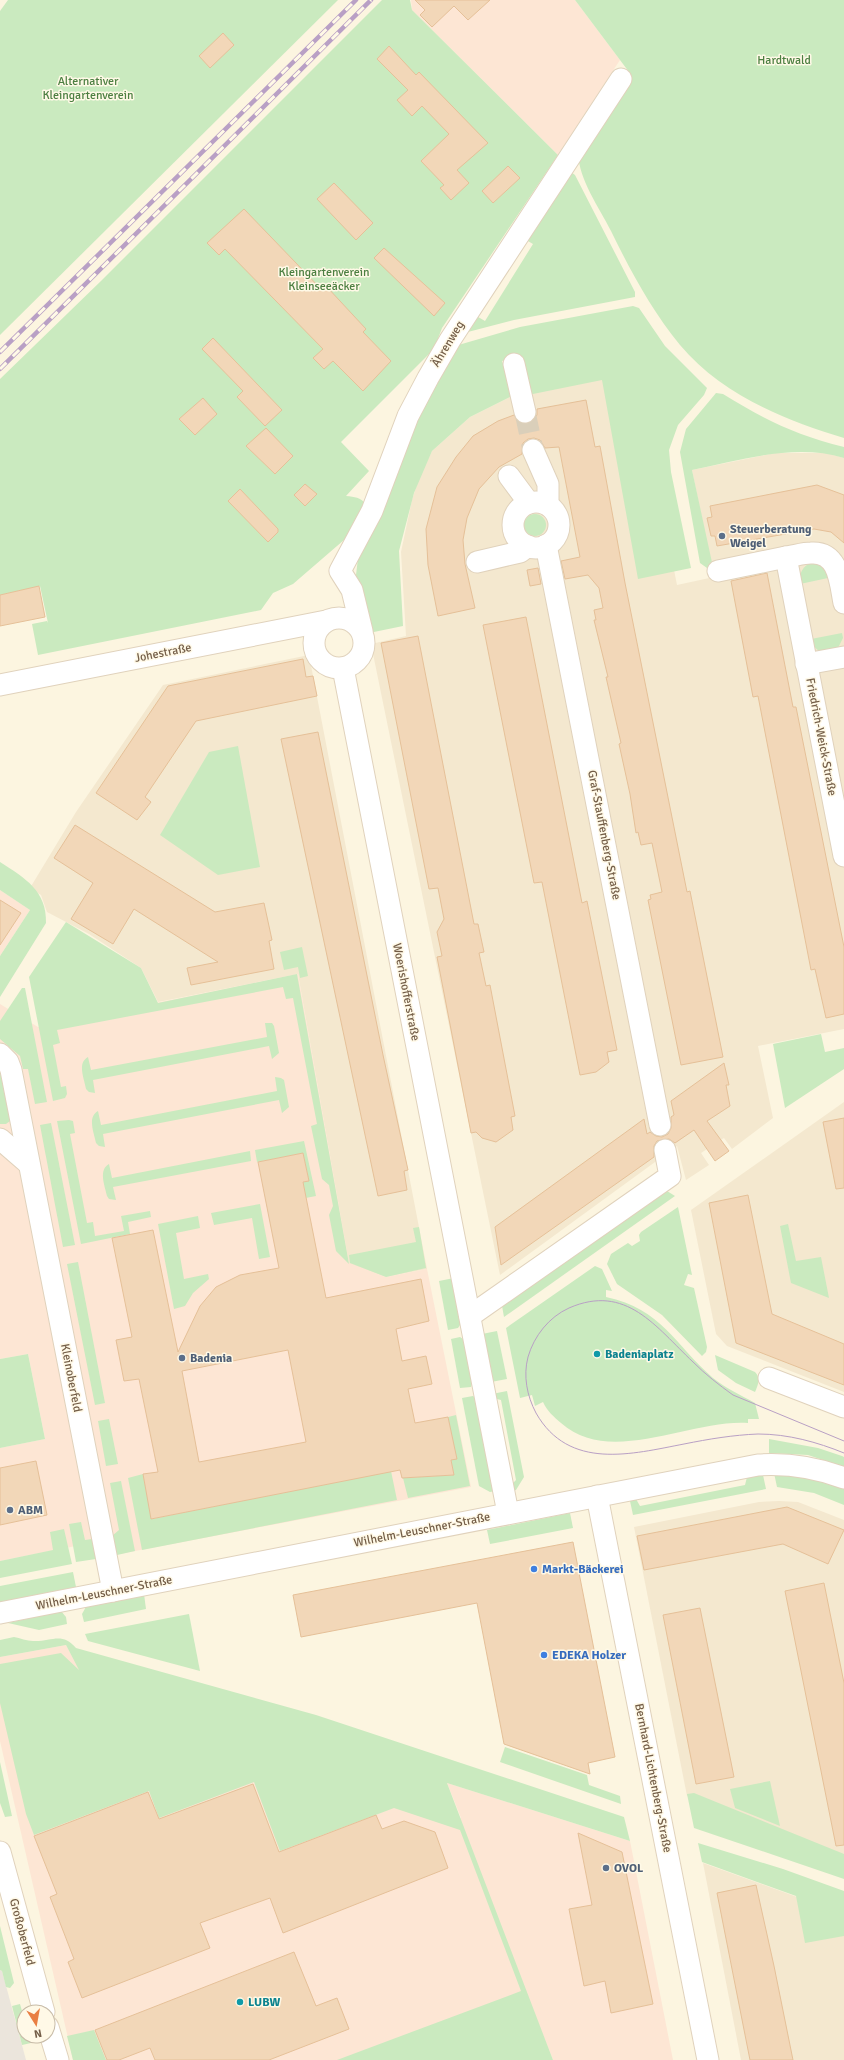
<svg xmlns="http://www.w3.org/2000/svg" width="844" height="2060" viewBox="0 0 844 2060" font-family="Signika,sans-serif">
	<rect width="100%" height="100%" fill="#fcf5e0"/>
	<!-- residential -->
	<g fill="#f4e8cf">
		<polygon points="632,358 677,585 714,577 692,470 775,453 827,453 844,458 844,1029 758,1046 773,1118 732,1149 724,1138 701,1153 709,1165 686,1180 677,1146 500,1275 371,644 406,636 401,552 412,500 420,475 432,451 470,417 514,395"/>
		<polygon points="309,655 427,1269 386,1277 349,1264 298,974 158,1002 141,968 89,934 47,912 41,895 30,888 76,812 163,685"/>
		<polygon points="844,1102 844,1392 727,1346 716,1334 691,1210"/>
		<polygon points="779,1501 798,1502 844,1520 844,1863 687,1796 634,1527 759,1502"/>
		<polygon points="703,1863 844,1914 844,2060 741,2060"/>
	</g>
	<!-- commercial -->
	<g fill="#fde6d4">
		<polygon points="411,0 575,0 620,60 558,155 412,10"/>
		<polygon points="0,890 30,910 0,956"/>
		<polygon points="298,974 349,1263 386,1277 427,1269 471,1487 109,1556 106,1540 0,1561 0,1448 45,1439 28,1354 0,1359 0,1004 38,1027"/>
		<polygon points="66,1645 80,1671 461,1818 447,1783 630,1841 673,2060 553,2060 527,1995 359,2060 73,2060 0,1741 0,1657"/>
	</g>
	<!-- industrial -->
	<polygon fill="#ebe5dc" points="0,1970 2,1971 26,2060 0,2060"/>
	<!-- green -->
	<g fill="#caeabf">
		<polygon points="8,0 338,0 0,335 0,11"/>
		<path d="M382,0H410L412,10L558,155L442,328L434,349L341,442L369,471L346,496C355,497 360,497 366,504L359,527L293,584L273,593L261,610L38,655L32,624L47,621L48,623L40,586L0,595V379L102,280Z"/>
		<path d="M575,0H844V438C784,420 721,394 680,345C652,311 630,270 611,231C599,207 579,180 578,153L632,76Z"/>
		<polygon points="571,172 575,175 635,292 635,297 514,320 464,333 473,314 485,321 533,244 521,237"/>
		<polygon points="633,306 639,308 665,346 707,388 704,395 678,425 669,450 671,472 691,568 638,579 602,380 528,395 522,356 502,361 514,395 470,417 432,451 414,493 399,551 403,626 369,633 356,575 359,550 396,455 455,346 520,327"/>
		<path d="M716,393L723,394C765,420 796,435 844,447V458C795,443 741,460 692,470L713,567L707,568L700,563L680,452L686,429Z"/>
		<circle cx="535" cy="525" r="11"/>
		<path d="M813,562C822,564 826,569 828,578L800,584C799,573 802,566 813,562Z"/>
		<polygon points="842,633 843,638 838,648 819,651 813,646 811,639"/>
		<polygon points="238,746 260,867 218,875 160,835 209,752"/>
		<path d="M0,862C25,878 47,891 46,923L0,997V956L30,910L0,890Z"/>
		<polygon points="66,922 141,968 158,1003 297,974 349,1264 336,1251 329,1215 333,1206 329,1185 322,1179 311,1126 317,1124 293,998 286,999 283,987 57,1030 60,1043 53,1045 61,1087 66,1086 67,1094 65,1098 53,1101 29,977"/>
		<polygon points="302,947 308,976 300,978 298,967 284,970 280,952"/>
		<polygon points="22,988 25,988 47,1102 35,1104 28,1069 23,1069 20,1056 0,1039 0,1021"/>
		<path d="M265,1023H272L274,1026L279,1053L272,1059L269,1046L93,1080L95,1093L89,1092L86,1089C84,1078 77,1063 88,1057L91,1070L267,1037Z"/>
		<polygon points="821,1034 825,1052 844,1048 844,1069 785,1108 773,1044"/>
		<polygon points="0,1071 10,1121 6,1124 0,1124"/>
		<path d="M275,1077L281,1078L284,1080L289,1107L282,1113L279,1100L103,1134L105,1147L99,1146L96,1143C94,1133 87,1117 98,1111L101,1125L277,1091Z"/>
		<polygon points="69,1120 73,1121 75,1133 70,1134 87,1223 93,1222 95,1236 124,1231 121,1216 150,1211 151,1217 128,1222 130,1234 81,1244 57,1121"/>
		<polygon points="51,1123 75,1245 63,1247 40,1125"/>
		<polygon points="304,1141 316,1196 290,1201 264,1190 309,1181 303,1153 257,1162 255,1150"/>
		<path d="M250,1151L251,1161L113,1187L116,1200L109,1199L107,1196C105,1186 98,1170 109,1164L112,1178Z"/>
		<polygon points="667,1191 675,1196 504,1317 502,1306"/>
		<polygon points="260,1204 270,1257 259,1259 252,1218 214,1225 211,1213"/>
		<polygon points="678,1207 692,1275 688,1274 684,1285 694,1288 707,1347 706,1352 702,1356 662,1315 617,1284 607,1264 611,1254 628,1243 632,1246 640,1241 639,1235 641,1232"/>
		<polygon points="198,1216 200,1228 176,1233 184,1279 208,1274 209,1279 193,1293 185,1306 174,1309 158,1224"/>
		<polygon points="788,1224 796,1261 821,1257 829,1298 791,1283 780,1226"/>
		<polygon points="419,1227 426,1268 386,1277 350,1263 349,1255 416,1242 413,1228"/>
		<polygon points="78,1262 105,1403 95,1405 67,1264"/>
		<path d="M595,1266L602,1269L612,1291L606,1290V1297C662,1309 674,1344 713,1378C725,1388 741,1395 755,1403L759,1419H748V1423C690,1419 610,1467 561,1423C554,1417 547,1411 543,1402L535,1406L532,1395L520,1398L506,1328Z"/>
		<polygon points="454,1278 462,1322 458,1328 448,1330 439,1281"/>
		<polygon points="497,1331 507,1379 491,1382 482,1334"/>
		<polygon points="460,1337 466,1341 473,1380 471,1387 460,1388 451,1339"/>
		<polygon points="28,1354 45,1439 0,1448 0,1359"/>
		<path d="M715,1355L755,1372C761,1378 758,1385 755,1392L736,1383L718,1370Z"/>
		<polygon points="507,1391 524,1477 516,1490 511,1491 510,1486 516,1480 501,1400 493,1398 492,1394"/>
		<polygon points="473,1396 477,1399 495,1491 490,1492 479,1486 462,1398"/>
		<polygon points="456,1415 470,1486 408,1498 403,1478 454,1475 451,1460 456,1459 448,1417"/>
		<polygon points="109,1419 118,1464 106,1466 98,1421"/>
		<polygon points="769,1439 818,1448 842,1456 844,1457 844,1467 808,1455 769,1453"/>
		<polygon points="391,1471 397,1500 142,1550 128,1478 143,1474 152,1519"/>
		<polygon points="774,1473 804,1475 844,1489 844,1505 814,1493 777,1487"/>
		<polygon points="763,1475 766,1489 633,1515 630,1501 636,1499 640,1506 745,1485 747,1477"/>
		<polygon points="121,1481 135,1551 117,1555 112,1536 119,1530 110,1483"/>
		<polygon points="570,1513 573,1528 490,1544 487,1530"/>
		<polygon points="81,1522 85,1540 92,1539 96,1559 76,1562 69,1524"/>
		<polygon points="64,1529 72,1564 0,1578 0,1561 53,1550 50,1532"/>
		<polygon points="73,1572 76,1587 0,1602 0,1586"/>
		<polygon points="144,1594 146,1609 84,1622 82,1614 87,1605"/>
		<polygon points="61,1611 66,1617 67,1624 39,1630 8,1623"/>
		<polygon points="189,1614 200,1671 88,1641 85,1634"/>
		<path d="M14,1637C20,1638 27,1641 33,1641C51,1642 62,1631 76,1648L316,1715L624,1817L630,1841L447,1783L553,2060H337L521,1991L460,1830L394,1808L280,1851L254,1782L159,1818L149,1791L34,1835L26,1814L0,1703V1664L61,1653L79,1670L66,1645L0,1657V1640Z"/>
		<polygon points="505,1747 587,1775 589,1785 620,1796 621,1804 500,1762"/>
		<polygon points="0,1762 12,1816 5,1817 0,1803"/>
		<polygon points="770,1781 780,1826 735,1808 730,1789"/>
		<polygon points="694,1793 844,1854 844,1879 694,1828 687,1794"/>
		<polygon points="698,1843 783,1869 844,1891 844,1936 805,1943 796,1896 702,1862"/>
		<polygon points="0,1926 14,1983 10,1988 6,1987 2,1971 0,1970"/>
		<polygon points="20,2004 24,2018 24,2036 29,2036 31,2043 22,2045 12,2006"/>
		<polygon points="94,2030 106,2060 73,2060 67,2036"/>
	</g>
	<!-- building -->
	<g fill="#f2d7b8" stroke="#e5c098" fill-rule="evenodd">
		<polygon points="415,0 490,0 468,20 454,6 432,27 420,15 425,10"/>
		<polygon points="223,33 234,45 210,68 199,56"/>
		<polygon points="389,46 416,75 419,72 488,143 457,170 469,183 451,200 440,188 444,185 421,161 449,134 422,106 412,116 397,100 408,90 377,59"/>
		<polygon points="508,166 520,178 493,203 482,191"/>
		<polygon points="334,183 373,223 356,240 317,199"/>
		<polygon points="244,209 323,291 327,287 366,329 363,332 391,361 363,391 333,361 324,369 313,358 323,349 225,249 219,255 207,243"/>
		<polygon points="384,248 445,303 434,316 374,258"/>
		<polygon points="213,338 282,410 265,426 237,397 243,391 202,349"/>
		<polygon points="203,398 217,414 195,435 179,419"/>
		<polygon points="586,400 595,447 600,446 625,583 687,892 690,891 723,1057 681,1065 648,900 651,899 650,895 662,892 652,843 641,845 638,832 636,833 630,794 619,744 621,743 606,677 608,677 594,620 596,620 594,610 603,608 599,588 588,575 565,579 561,561 580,557 559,447 545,448 540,440 534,438 528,439 523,443 522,454 499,467 479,489 467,518 463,540 465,564 475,608 438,616 428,565 426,529 437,487 456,457 473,436 498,421 514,415 521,423 527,424 533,420 537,415 537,409"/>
		<polygon points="266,428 293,456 275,474 246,446"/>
		<polygon points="305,484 317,494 305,506 294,495"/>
		<polygon points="817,485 844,495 844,543 831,532 814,529 717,546 715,536 711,536 707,518 712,517 710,506"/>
		<polygon points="240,489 278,529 278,532 268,542 228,501"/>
		<polygon points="538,568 541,584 530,586 527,570"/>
		<polygon points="767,573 793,707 796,707 844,947 844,1014 826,1018 815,969 811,970 758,696 753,697 731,581"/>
		<polygon points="39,586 45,617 0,626 0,595"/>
		<polygon points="526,617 582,903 587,901 617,1050 607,1052 609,1062 596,1072 580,1075 542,882 534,883 483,625"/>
		<polygon points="418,636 474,924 478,924 484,952 479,953 486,986 490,985 515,1116 511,1117 513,1130 496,1142 482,1138 476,1132 471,1133 437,957 442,956 437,932 444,919 438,888 429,889 381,643"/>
		<polygon points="303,659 306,677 313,676 317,696 196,721 145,797 151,802 137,820 96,793 168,686"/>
		<polygon points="318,732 383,1055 408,1170 404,1171 407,1190 378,1196 281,739"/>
		<polygon points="75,825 215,912 264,903 272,940 269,941 274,969 191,985 187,968 218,962 134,909 113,944 71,919 93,883 54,858"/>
		<polygon points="0,900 21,913 0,945"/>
		<polygon points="724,1063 729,1085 726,1085 730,1106 707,1121 729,1151 715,1161 694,1130 675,1143 669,1139 657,1141 654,1146 654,1157 501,1265 495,1227 644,1119 647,1134 650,1132 656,1136 662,1137 668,1134 671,1128 671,1117 674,1115 671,1101"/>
		<polygon points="844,1118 844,1188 836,1189 823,1122"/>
		<path d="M303,1153L309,1181L303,1182L326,1298L421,1279L429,1321L396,1329L402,1361L426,1356L432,1384L408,1389L415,1423L448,1417L457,1459L451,1460L454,1475L402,1478L400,1470L151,1519L143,1474L158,1472L139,1379L124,1381L116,1340L132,1337L112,1238L153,1230L178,1352L200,1306L216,1287L240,1275L279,1268L258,1162ZM288,1350L306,1442L199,1462L182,1371Z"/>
		<polygon points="748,1195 772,1314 844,1344 844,1385 736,1343 709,1203"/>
		<polygon points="36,1461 47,1515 0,1525 0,1468"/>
		<polygon points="787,1507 844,1530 828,1564 783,1544 644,1570 637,1536"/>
		<polygon points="573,1542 615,1757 588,1763 590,1774 504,1744 477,1603 301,1637 293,1595"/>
		<polygon points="824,1583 844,1683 844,1845 836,1846 785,1591"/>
		<polygon points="700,1608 734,1777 696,1784 663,1615"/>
		<polygon points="253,1784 279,1852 376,1815 382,1829 404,1821 435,1832 448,1868 283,1933 270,1898 200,1923 210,1948 82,1998 68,1962 74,1959 50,1897 57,1894 34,1836 148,1792 159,1819"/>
		<polygon points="578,1833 622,1852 653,2004 611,2013 605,1981 584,1986 569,1909 592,1905"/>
		<polygon points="756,1885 774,1966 793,2060 750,2060 717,1893"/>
		<polygon points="294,1952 316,2006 337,1998 349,2029 269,2060 155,2060 150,2048 119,2060 107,2060 95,2030"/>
	</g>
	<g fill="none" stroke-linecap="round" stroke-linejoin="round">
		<!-- minor-tunnel -->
		<polyline stroke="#dacfba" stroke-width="21" stroke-dasharray="21 10" stroke-linecap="butt" points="525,412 533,450"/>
		<defs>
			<g id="minor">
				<polyline points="514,364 525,412"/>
				<polyline points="533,450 548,484 548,505"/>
				<polyline points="509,476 529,503"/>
				<circle cx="536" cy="525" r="23"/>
				<polyline points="546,545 660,1125"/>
				<polyline points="477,562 520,552 528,546"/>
				<polyline points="718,571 786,557"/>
				<path d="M844,603C840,583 839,551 811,553C803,553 794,556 786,557L844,856"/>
				<circle cx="339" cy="643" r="25"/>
				<polyline points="362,631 352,590 340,571 372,511 408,416 428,378 450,340 621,79"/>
				<polyline points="806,664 844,657"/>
				<polyline points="343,668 508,1513"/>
				<polyline points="0,685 326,621"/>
				<polyline points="0,1054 8,1062 11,1070 113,1591"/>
				<polyline points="0,1139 29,1164"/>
				<polyline points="470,1316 670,1176 665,1150"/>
				<polyline points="769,1378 844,1407"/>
				<polyline points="597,1496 708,2060"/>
				<path d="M0,1613L758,1465C789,1463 815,1467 844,1478"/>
				<polyline points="0,1852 44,2012"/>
				<polyline points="48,2027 58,2060"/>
			</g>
		</defs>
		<!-- minor casing -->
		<use href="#minor" stroke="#e0d2bc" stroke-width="23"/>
		<!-- minor -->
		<use href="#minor" stroke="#fff" stroke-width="21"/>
		<!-- tram -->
		<path stroke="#b9a0c5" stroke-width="1" d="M844,1441L733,1395C719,1385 705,1374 693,1362C656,1327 626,1283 569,1308C549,1317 534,1336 528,1357C523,1376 527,1396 536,1413C569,1471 632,1454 684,1444C709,1439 733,1435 758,1434C788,1434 817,1442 844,1453"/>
		<defs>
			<g id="rail">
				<polyline points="0,352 356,0"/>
				<polyline points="0,369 371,0"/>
			</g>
		</defs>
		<!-- rail casing -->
		<use href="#rail" stroke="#b9a0c5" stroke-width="4.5"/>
		<!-- rail -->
		<use href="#rail" stroke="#fff9e7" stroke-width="3" stroke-dasharray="9" stroke-linecap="butt"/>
	</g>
	<!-- markers -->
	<g fill="#5c6f8a" stroke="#fff9e7" stroke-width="1.5">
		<circle cx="722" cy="536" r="4"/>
		<circle cx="182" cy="1358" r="4"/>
		<circle cx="10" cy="1510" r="4"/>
		<circle cx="606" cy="1868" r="4"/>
	</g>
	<g fill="#0f9aa8" stroke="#fff9e7" stroke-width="1.5">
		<circle cx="597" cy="1354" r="4"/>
		<circle cx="240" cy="2002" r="4"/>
	</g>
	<g fill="#3f7fe0" stroke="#fff9e7" stroke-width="1.5">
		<circle cx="534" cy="1569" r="4"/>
		<circle cx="544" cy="1655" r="4"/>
	</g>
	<g text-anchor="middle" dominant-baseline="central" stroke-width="3" stroke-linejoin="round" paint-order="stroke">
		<!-- park labels -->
		<g font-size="12" fill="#4c7f41" stroke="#fff9e7">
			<text x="784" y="60">Hardtwald</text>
			<text x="88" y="81">Alternativer<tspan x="88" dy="14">Kleingartenverein</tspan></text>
			<text x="324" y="272">Kleingartenverein<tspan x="324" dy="14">Kleinseeäcker</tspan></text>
		</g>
		<!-- street labels -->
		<g font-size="12" fill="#735d47" stroke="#fff9e7">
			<text transform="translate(448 344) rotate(-59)">Ährenweg</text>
			<text transform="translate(163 653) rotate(-11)">Johestraße</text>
			<text transform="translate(821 737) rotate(79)">Friedrich-Weick-Straße</text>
			<text transform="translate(604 835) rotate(79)">Graf-Stauffenberg-Straße</text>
			<text transform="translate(406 992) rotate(79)">Woerishofferstraße</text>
			<text transform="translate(71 1378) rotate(79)">Kleinoberfeld</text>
			<text transform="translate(422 1530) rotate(-11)">Wilhelm-Leuschner-Straße</text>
			<text transform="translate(104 1593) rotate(-11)">Wilhelm-Leuschner-Straße</text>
			<text transform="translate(653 1778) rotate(79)">Bernhard-Lichtenberg-Straße</text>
			<text transform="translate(22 1932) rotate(75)">Großoberfeld</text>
		</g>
		<!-- service labels -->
		<g font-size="12" font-weight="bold" fill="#4e5e75" stroke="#fff9e7" text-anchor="start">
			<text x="730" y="529">Steuerberatung<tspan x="730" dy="14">Weigel</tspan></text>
			<text x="190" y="1358">Badenia</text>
			<text x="18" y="1510">ABM</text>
			<text x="614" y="1868">OVOL</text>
		</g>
		<!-- culture labels -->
		<g font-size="12" font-weight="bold" fill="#0d838f" stroke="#fff9e7" text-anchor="start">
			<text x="605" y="1354">Badeniaplatz</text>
			<text x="248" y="2002">LUBW</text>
		</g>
		<!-- shop labels -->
		<g font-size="12" font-weight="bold" fill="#366cbe" stroke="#fff9e7" text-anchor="start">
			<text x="542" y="1569">Markt-Bäckerei</text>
			<text x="552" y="1655">EDEKA Holzer</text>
		</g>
	</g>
	<!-- north arrow -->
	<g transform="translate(36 2024) rotate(169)"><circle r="19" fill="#fff9e7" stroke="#c7bba7"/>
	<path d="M0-3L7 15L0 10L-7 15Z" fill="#e97f43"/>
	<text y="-6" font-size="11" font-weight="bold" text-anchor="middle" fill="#735d47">N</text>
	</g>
</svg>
